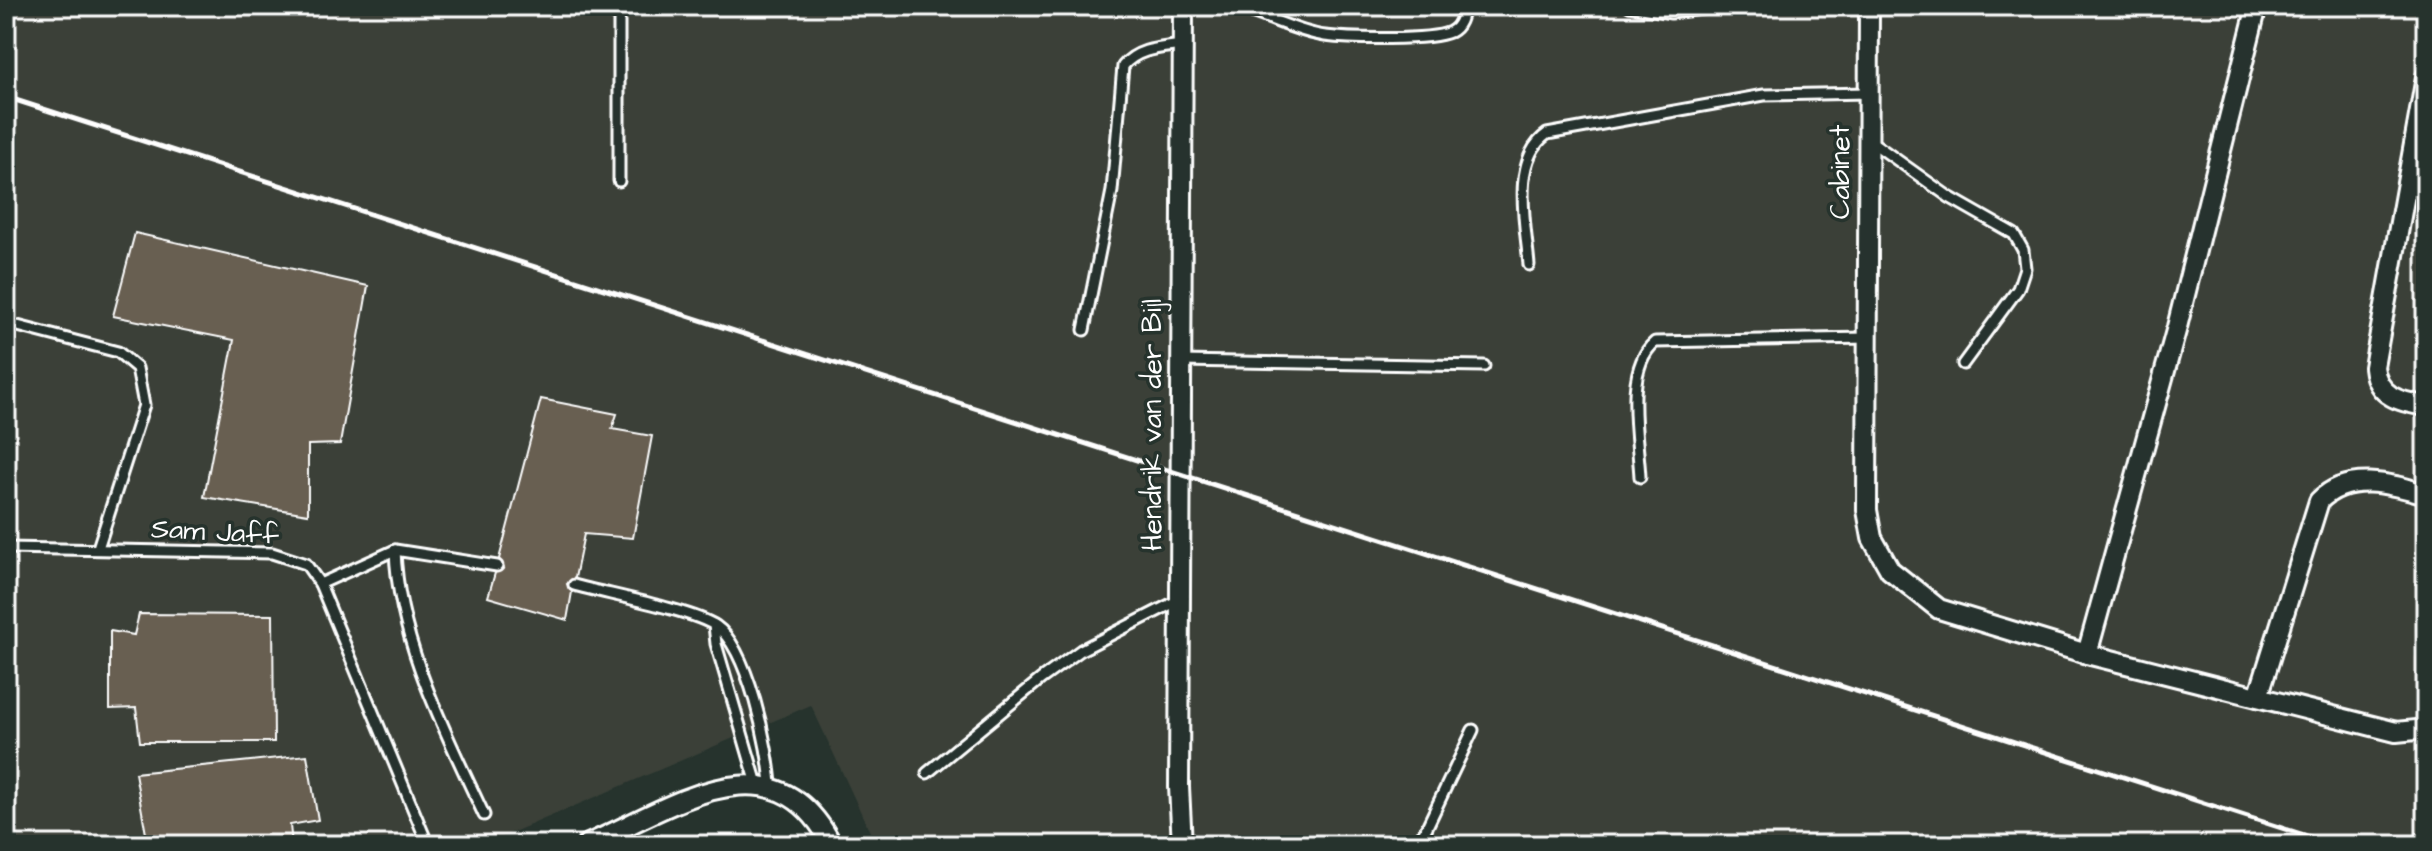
<svg xmlns="http://www.w3.org/2000/svg" width="2432" height="851" viewBox="0 0 2432 851" font-family="'Architects Daughter',sans-serif">
	<rect width="100%" height="100%" fill="#26332d"/>
	<filter id="ink" filterUnits="userSpaceOnUse"><feTurbulence type="fractalNoise" baseFrequency=".0125" numOctaves="2"/><feDisplacementMap in="SourceGraphic" scale="16" xChannelSelector="R" yChannelSelector="G"/><feConvolveMatrix kernelMatrix="1 2 1 2 8 2 1 2 1" color-interpolation-filters="sRGB"/></filter>
	<g filter="url(#ink)">
		<!-- built -->
		<polygon fill="#3a4038" points="6,6 2426,6 2426,448 2414,656 2426,662 2426,845 876,845 811,705 483,845 6,845"/>
		<!-- building -->
		<g fill="#685e51" stroke="#fff" stroke-width="2">
			<polygon points="135,233 368,286 340,444 308,445 308,514 204,497 234,340 113,316"/>
			<polygon points="541,399 617,414 612,429 652,436 633,538 584,534 575,578 567,584 572,592 567,620 488,597 495,573 504,568 499,559"/>
			<polygon points="139,614 273,615 274,742 140,742 136,708 110,709 110,631 134,635"/>
			<polygon points="307,755 318,820 290,825 292,845 148,845 135,773"/>
		</g>
		<g fill="none" stroke-linecap="round" stroke-linejoin="round">
			<defs>
				<g id="service">
					<path d="M1224,6C1259,10 1290,31 1325,36C1349,39 1430,41 1450,32C1460,27 1462,17 1464,6"/>
					<polyline points="1629,6 1671,13 1725,6"/>
					<polyline points="1869,140 1949,197 2014,234 2023,250 2025,268 2018,289 1963,364"/>
					<polyline points="619,181 619,6"/>
					<path d="M1529,265C1526,225 1510,160 1547,134L1764,95L1868,93"/>
					<polyline points="6,323 118,352 137,368 144,405 98,548"/>
					<path d="M1084,330L1112,191L1123,66C1138,48 1161,48 1182,45"/>
					<polyline points="1180,361 1484,366"/>
					<path d="M1640,477C1638,437 1623,369 1655,342L1869,338"/>
					<polyline points="6,548 272,553 306,564 320,584 428,845"/>
					<path d="M395,550C398,642 446,733 484,815"/>
					<polyline points="320,584 395,550 497,566"/>
					<path d="M574,585C606,594 692,610 716,626C748,648 769,749 771,786"/>
					<polyline points="714,625 716,644 757,784"/>
					<polyline points="927,773 1041,679 1081,650 1179,600"/>
					<polyline points="1415,845 1426,829 1473,730"/>
				</g>
				<g id="minor">
					<polyline points="1869,6 1867,510 1872,538 1890,570 1939,609 2087,654 2396,732 2426,729"/>
					<path d="M2426,77L2374,367C2377,397 2400,402 2426,406"/>
					<polyline points="2087,654 2177,327 2257,6"/>
					<path d="M2258,697L2319,501C2348,471 2391,484 2426,494"/>
					<path d="M586,845C670,809 774,731 832,845"/>
					<polyline points="1182,845 1179,787 1183,6"/>
				</g>
			</defs>
			<!-- service casing -->
			<use href="#service" stroke="#fff" stroke-width="15"/>
			<!-- minor casing -->
			<use href="#minor" stroke="#fff" stroke-width="24"/>
			<!-- service -->
			<use href="#service" stroke="#26332d" stroke-width="9"/>
			<!-- minor -->
			<use href="#minor" stroke="#26332d" stroke-width="18"/>
			<!-- rail -->
			<polyline stroke="#fff" stroke-width="5" points="6,97 2335,845"/>
		</g>
	</g>
	<g text-anchor="middle" dominant-baseline="central" stroke-width="7" stroke-linejoin="round" paint-order="stroke">
		<!-- street labels -->
		<g font-size="28" fill="#fff" stroke="#26332d">
			<text transform="translate(1840 172) rotate(-90)">Cabinet</text>
			<text transform="translate(1152 425) rotate(-90)">Hendrik van der Bijl</text>
			<text transform="translate(215 532) rotate(3)">Sam Jaff</text>
		</g>
	</g>
	<!-- margin -->
	<rect width="2432" height="851" fill="none" stroke="#26332d" stroke-width="32"/>
	<rect x="16" y="16" width="2400" height="819" fill="none" stroke="#fff" stroke-width="3" filter="url(#ink)"/>
</svg>
